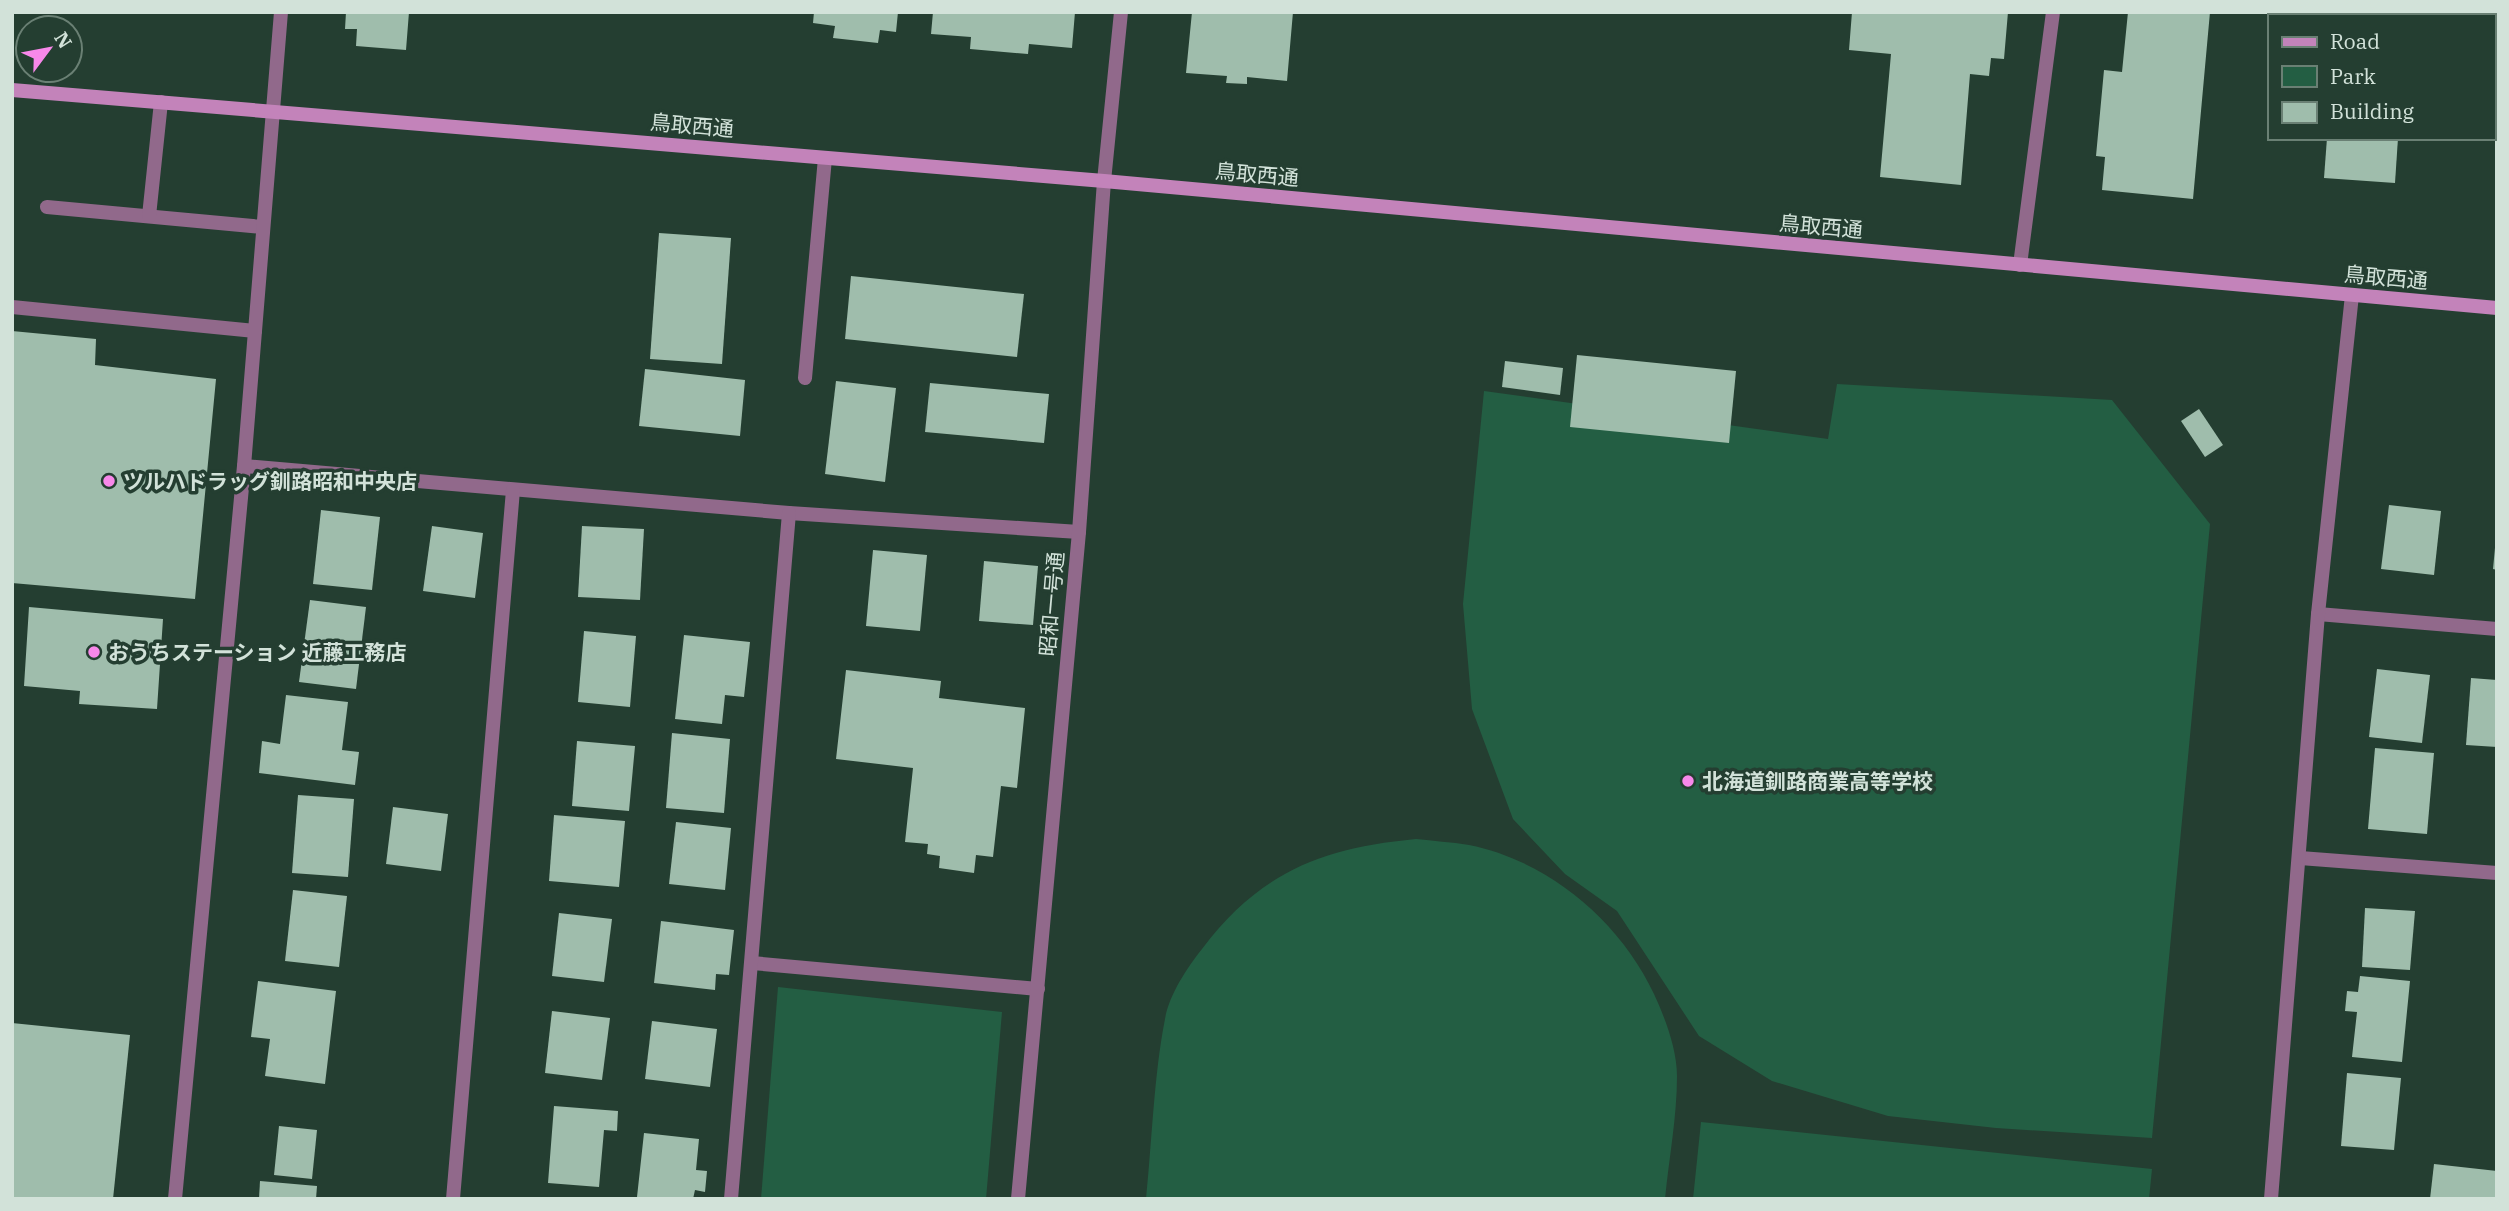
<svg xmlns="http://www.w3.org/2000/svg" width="2509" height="1211" viewBox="0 0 2509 1211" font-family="'IBM Plex Serif','Noto Sans JP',serif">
	<rect width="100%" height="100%" fill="#243e31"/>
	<!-- green -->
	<g fill="#235e43">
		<polygon points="1837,384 2112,400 2210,524 2152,1138 1996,1128 1888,1116 1772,1081 1699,1036 1617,911 1565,874 1513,819 1472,709 1463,604 1484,391 1828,439"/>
		<path d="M1416,839C1433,841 1451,842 1469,845C1549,861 1620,921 1654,994C1665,1018 1677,1049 1677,1076C1677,1117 1669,1158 1665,1199H1146C1152,1142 1154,1074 1165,1019C1169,995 1187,968 1202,949C1260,872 1322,848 1416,839Z"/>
		<polygon points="778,987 1002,1012 986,1199 761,1199"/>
		<polygon points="1701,1122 2152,1169 2149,1199 1693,1199"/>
	</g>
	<!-- building -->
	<g fill="#9fbdac">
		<polygon points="346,12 409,12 406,50 356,46 357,29 345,29"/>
		<polygon points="814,12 898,12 896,32 880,30 878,43 833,38 835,26 813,23"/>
		<polygon points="933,12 1075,12 1072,48 1029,44 1028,54 970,49 971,37 931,34"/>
		<polygon points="1192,12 1293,12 1287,81 1247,77 1247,84 1226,83 1227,76 1186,73"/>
		<polygon points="1852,12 2008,12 2004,59 1991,58 1989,76 1970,74 1961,185 1880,177 1891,54 1849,50"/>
		<polygon points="2128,12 2210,12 2193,199 2102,190 2105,157 2096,156 2104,70 2122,72"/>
		<polygon points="2493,40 2497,40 2497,103 2493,102"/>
		<polygon points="2327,138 2398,138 2395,183 2324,178"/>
		<polygon points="659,233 731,238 722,364 650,359"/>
		<polygon points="851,276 1024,294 1017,357 845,339"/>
		<polygon points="12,331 96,339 95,365 216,379 195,599 12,583"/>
		<polygon points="1577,355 1736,371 1729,443 1570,427"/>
		<polygon points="1505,361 1563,368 1560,395 1502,387"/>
		<polygon points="645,369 745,380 740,436 639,426"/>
		<polygon points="836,381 896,388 885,482 825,474"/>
		<polygon points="930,383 1049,394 1044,443 925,432"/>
		<polygon points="2199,409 2223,445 2205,457 2181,421"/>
		<polygon points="2389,505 2441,511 2434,575 2381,569"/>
		<polygon points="321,510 380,517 372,590 313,584"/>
		<polygon points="432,526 483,533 475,598 423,591"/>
		<polygon points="582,526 644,529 640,600 578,597"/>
		<polygon points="2495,548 2497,548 2497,570 2493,569"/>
		<polygon points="873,550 927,555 920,631 866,626"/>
		<polygon points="984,561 1038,566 1033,625 979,621"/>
		<polygon points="310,600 366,607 356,689 299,682"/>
		<polygon points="29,607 163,619 157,709 79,704 80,691 24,686"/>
		<polygon points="584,631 636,636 630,707 578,702"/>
		<polygon points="684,635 750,642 744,697 725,695 722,724 675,719"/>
		<polygon points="2377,669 2430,675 2422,743 2369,737"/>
		<polygon points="846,670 941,681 939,698 1025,708 1017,788 1001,786 993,857 976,855 974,873 939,868 940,856 927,854 928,844 905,842 913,768 836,759"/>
		<polygon points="2471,678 2497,680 2497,747 2466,745"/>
		<polygon points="286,695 348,702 342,750 359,752 355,785 259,773 262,741 280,744"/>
		<polygon points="672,733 730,739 724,813 666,808"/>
		<polygon points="577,741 635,746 629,811 572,806"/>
		<polygon points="2375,748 2434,753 2427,834 2368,829"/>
		<polygon points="298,795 354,799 348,877 292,873"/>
		<polygon points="393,807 448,814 441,871 386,864"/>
		<polygon points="554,815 625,821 619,887 549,881"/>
		<polygon points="676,822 731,828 725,890 669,884"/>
		<polygon points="293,890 347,896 339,967 285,961"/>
		<polygon points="2365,908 2415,911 2410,970 2362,967"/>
		<polygon points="559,913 612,919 604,982 552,976"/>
		<polygon points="661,921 734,930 729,975 716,974 715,990 654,983"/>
		<polygon points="2360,976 2410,981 2402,1062 2352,1057 2357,1012 2345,1011 2347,991 2358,992"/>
		<polygon points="258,981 336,991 325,1084 265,1076 270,1039 251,1037"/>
		<polygon points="552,1011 610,1018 602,1080 545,1073"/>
		<polygon points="652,1021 717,1029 710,1087 645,1079"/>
		<polygon points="12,1023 130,1035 113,1199 12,1199"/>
		<polygon points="2347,1073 2401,1078 2394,1150 2341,1146"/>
		<polygon points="554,1106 618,1111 617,1131 604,1130 599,1187 548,1183"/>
		<polygon points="279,1126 317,1130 312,1179 274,1175"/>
		<polygon points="644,1133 699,1139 696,1170 707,1171 705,1192 695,1190 693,1199 637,1197"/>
		<polygon points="2434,1164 2497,1171 2497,1199 2430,1199"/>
		<polygon points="260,1181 317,1186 316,1199 259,1199"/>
	</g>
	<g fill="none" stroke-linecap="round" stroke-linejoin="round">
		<!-- lane -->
		<g stroke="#91698b" stroke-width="14">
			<polyline points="47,207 263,227"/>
			<polyline points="149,216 161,102"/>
			<polyline points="12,307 255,331"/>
			<polyline points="805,378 825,158"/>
		</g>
		<!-- street -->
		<g stroke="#91698b" stroke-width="14">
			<polyline points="2020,265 2053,12"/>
			<polyline points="244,466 789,513 1079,532"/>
			<polyline points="2318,614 2497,629"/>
			<polyline points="2300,858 2497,873"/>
			<polyline points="752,963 1038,989"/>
			<polyline points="175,1199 244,466 281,12"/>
			<polyline points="453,1199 513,490"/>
			<polyline points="731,1199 789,513"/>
			<polyline points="1018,1199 1079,532 1104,181 1121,12"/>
			<polyline points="2271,1199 2318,614 2352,295"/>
		</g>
		<!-- secondary -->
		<polyline stroke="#c383ba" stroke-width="14" points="12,90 1104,181 2497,308"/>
	</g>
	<!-- markers -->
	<g fill="#f888ea" stroke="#243e31" stroke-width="2.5">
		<circle cx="109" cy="481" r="7"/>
		<circle cx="94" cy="652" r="7"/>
		<circle cx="1688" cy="781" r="7"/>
	</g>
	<g text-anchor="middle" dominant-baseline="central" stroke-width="7" stroke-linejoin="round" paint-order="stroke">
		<!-- street labels -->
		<g font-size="21" fill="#d2e2d9" stroke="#243e31">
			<text transform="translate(692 125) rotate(5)">鳥取西通</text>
			<text transform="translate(1257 174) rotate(5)">鳥取西通</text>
			<text transform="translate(1821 226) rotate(5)">鳥取西通</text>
			<text transform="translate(2386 277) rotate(5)">鳥取西通</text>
			<text transform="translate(1051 604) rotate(-85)">昭和一号通</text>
		</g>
		<!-- poi labels -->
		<g font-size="21" font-weight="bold" fill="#d2e2d9" stroke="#243e31" text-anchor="start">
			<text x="123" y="481">ツルハドラッグ釧路昭和中央店</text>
			<text x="108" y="652">おうちステーション 近藤工務店</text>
			<text x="1702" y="781">北海道釧路商業高等学校</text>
		</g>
	</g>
	<!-- border -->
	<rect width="2509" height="1211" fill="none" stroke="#d2e2d9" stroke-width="28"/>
	<!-- legend -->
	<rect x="2268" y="14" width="228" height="126" fill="#243e31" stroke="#6a8074" stroke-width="2"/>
	<rect x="2282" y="37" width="35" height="10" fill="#c383ba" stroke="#6a8074" stroke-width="2"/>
	<text x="2330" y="49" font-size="21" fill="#d2e2d9">Road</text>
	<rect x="2282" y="66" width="35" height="21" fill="#235e43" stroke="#6a8074" stroke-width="2"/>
	<text x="2330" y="84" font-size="21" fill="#d2e2d9">Park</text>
	<rect x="2282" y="102" width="35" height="21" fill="#9fbdac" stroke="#6a8074" stroke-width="2"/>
	<text x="2330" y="119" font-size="21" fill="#d2e2d9">Building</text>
	<!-- north arrow -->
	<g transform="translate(49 49) rotate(58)"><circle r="33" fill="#243e31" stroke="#6a8074" stroke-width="2"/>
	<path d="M0-5L12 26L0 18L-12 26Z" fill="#f888ea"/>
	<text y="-10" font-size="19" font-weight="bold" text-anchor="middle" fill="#d2e2d9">N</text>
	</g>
</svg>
